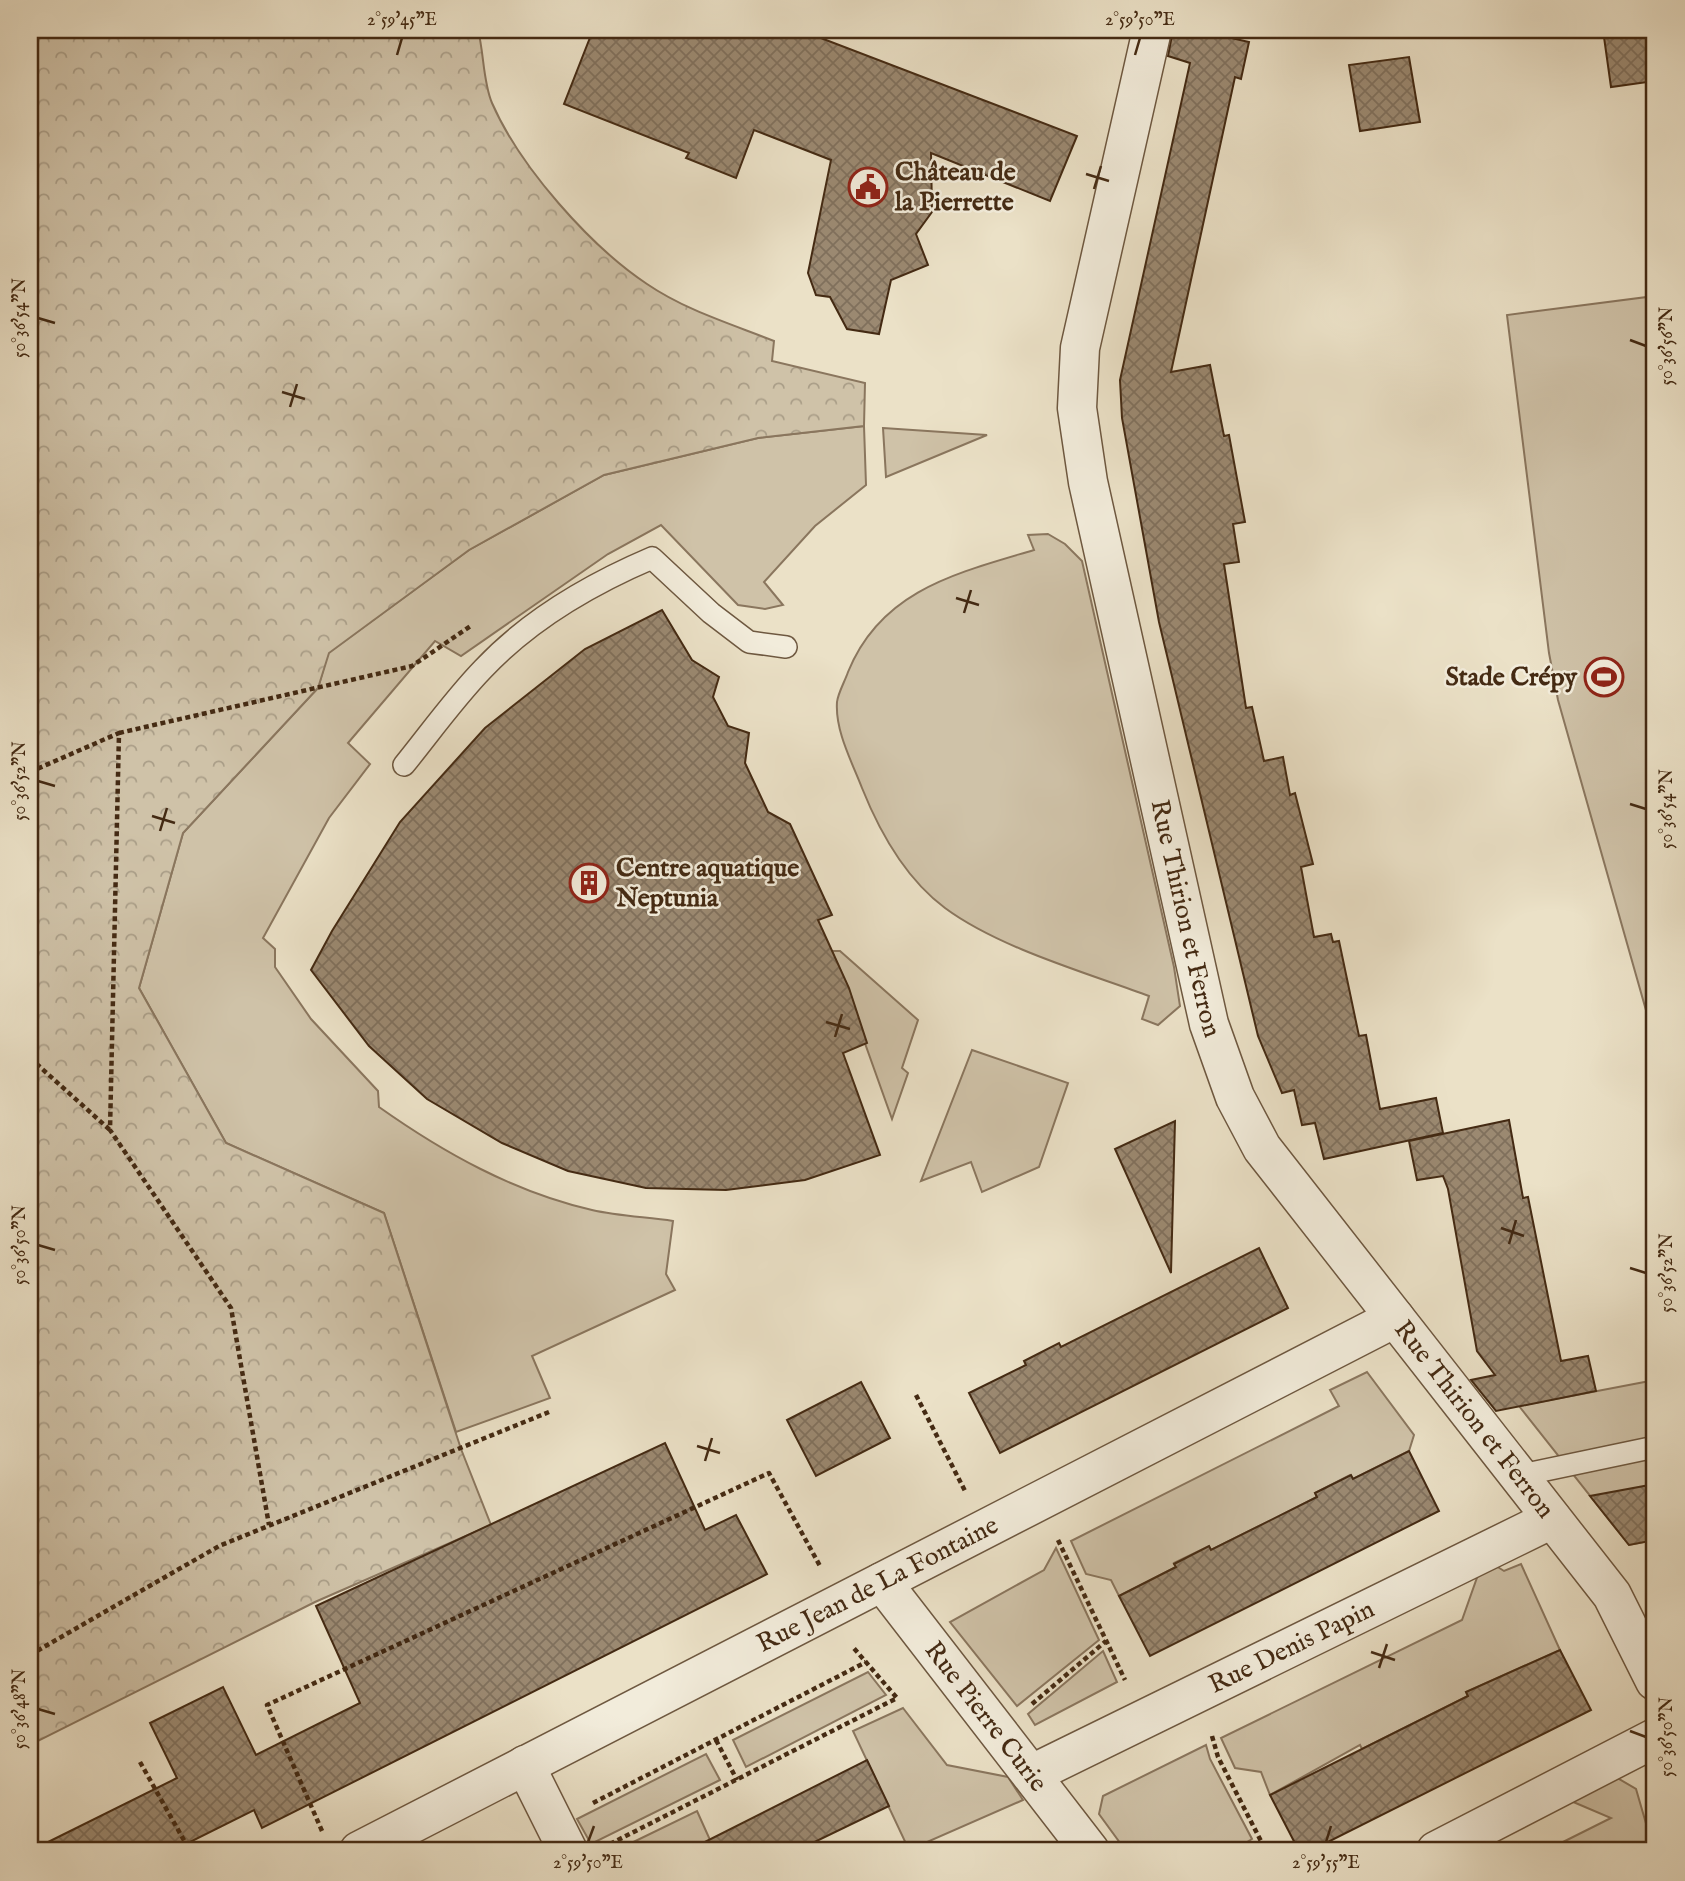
<svg xmlns="http://www.w3.org/2000/svg" width="1685" height="1881" viewBox="0 0 1685 1881" font-family="'IM FELL English',serif">
	<defs>
		<pattern id="forest-crowns" width="20" height="18" patternUnits="userSpaceOnUse" patternTransform="scale(1.75)"><rect width="20" height="18" fill="#cfc2a8"/><path d="M2 6a3 3 0 1 1 6 0M12 15a3 3 0 1 1 6 0" fill="none" stroke="#aa9e88"/></pattern>
		<pattern id="building-cross-hatch" width="8" height="8" patternUnits="userSpaceOnUse" patternTransform="scale(1.75)"><rect width="8" height="8" fill="#9b8971"/><path d="M0 0l8 8M0 8l8-8" fill="none" stroke="#80705c"/></pattern>
	</defs>
	<rect width="100%" height="100%" fill="#ebe1c7"/>
	<filter id="stains"><feTurbulence type="fractalNoise" baseFrequency=".00286" numOctaves="4"/><feColorMatrix values="0 0 0 0 .2 0 0 0 0 .09 0 0 0 0 .02 0 0 0 .5 -.17"/></filter>
	<radialGradient id="worn" r=".72"><stop offset=".6" stop-color="#630" stop-opacity="0"/><stop offset="1" stop-color="#630" stop-opacity=".3"/></radialGradient>
	<!-- green -->
	<g fill="#cfc2a8" stroke="#8a765e" stroke-width="2">
		<polygon points="1655,296 1655,1042 1558,700 1549,653 1507,315"/>
		<path d="M864,426L866,485L815,526L764,582L783,605L765,609L738,605L661,525L608,554L461,656L435,641L348,743L370,764L329,818L263,938L275,949V967L311,1019L378,1091L379,1107C444,1153 514,1192 592,1210C618,1216 646,1217 673,1221L666,1274L675,1290L532,1356L550,1398L456,1432L384,1213L226,1143L139,988L183,833L318,688L328,653L469,550L604,475L758,438Z"/>
		<polygon points="883,428 987,435 886,477"/>
		<path d="M1048,534L1065,544L1082,561L1174,967L1180,1006L1158,1025L1142,1019L1149,996C1087,973 999,948 945,908C906,879 880,833 862,788C852,762 835,731 837,702C838,693 845,681 848,672C881,590 957,573 1034,550L1028,535Z"/>
		<polygon points="832,951 840,951 918,1020 902,1068 908,1073 892,1119"/>
		<polygon points="972,1050 1068,1083 1039,1167 982,1192 971,1162 921,1181"/>
		<polygon points="1367,1372 1414,1435 1409,1451 1353,1479 1350,1475 1315,1493 1317,1497 1211,1550 1209,1546 1174,1563 1176,1567 1119,1596 1111,1580 1086,1574 1071,1541 1339,1406 1330,1390"/>
		<polygon points="1655,1380 1655,1540 1629,1545 1519,1406"/>
		<polygon points="1056,1548 1099,1640 1017,1706 950,1622 1044,1570"/>
		<polygon points="1493,1564 1504,1571 1521,1564 1560,1650 1466,1692 1468,1696 1362,1749 1360,1745 1270,1795 1261,1772 1235,1768 1221,1738 1462,1620 1479,1572"/>
		<polygon points="1103,1651 1117,1682 1035,1725 1028,1714"/>
		<polygon points="868,1672 886,1695 746,1767 733,1740"/>
		<polygon points="903,1708 947,1765 1008,1777 1023,1800 909,1850 853,1731"/>
		<polygon points="1206,1745 1210,1759 1252,1839 1232,1851 1126,1851 1099,1814 1103,1796"/>
		<polygon points="706,1754 720,1780 591,1844 577,1819"/>
		<polygon points="1614,1776 1636,1789 1654,1851 1545,1851 1611,1818 1571,1801"/>
		<polygon points="697,1811 715,1851 619,1851 619,1849"/>
	</g>
	<!-- forest -->
	<path fill="url(#forest-crowns)" stroke="#8a765e" stroke-width="2" d="M30,30H478C484,53 483,82 492,103C520,167 590,246 647,284C685,310 731,324 774,341L772,361L865,383L864,426L758,438L604,475L469,550L329,653L318,688L183,833L139,988L226,1143L384,1213L461,1449L491,1525L315,1602L30,1745Z"/>
	<!-- building -->
	<g fill="url(#building-cross-hatch)" stroke="#442a13" stroke-width="2">
		<polygon points="593,30 800,30 1077,136 1050,201 931,153 932,212 916,234 928,265 891,280 879,334 847,329 830,297 816,295 808,273 831,160 754,130 736,178 686,158 689,153 564,104"/>
		<polygon points="1173,30 1196,30 1249,42 1241,79 1235,77 1171,372 1210,365 1224,436 1229,435 1245,522 1233,524 1239,562 1224,564 1246,708 1252,707 1264,761 1283,757 1290,795 1295,793 1313,864 1301,867 1314,937 1331,934 1333,942 1339,941 1359,1036 1366,1035 1380,1109 1436,1098 1443,1133 1324,1159 1315,1123 1302,1125 1294,1090 1282,1093 1258,1036 1159,622 1122,418 1120,380 1190,63 1168,56"/>
		<polygon points="1603,30 1655,30 1655,81 1611,87"/>
		<polygon points="1409,57 1420,122 1360,131 1349,65"/>
		<polygon points="662,610 692,660 719,677 713,697 728,726 749,733 745,763 768,812 790,824 832,915 818,920 849,988 867,1043 843,1053 880,1155 805,1180 726,1190 646,1188 568,1171 502,1143 427,1099 369,1046 311,970 332,931 400,822 485,728 585,649"/>
		<polygon points="1509,1120 1523,1198 1528,1197 1561,1361 1588,1356 1596,1391 1496,1411 1471,1380 1495,1375 1477,1351 1448,1189 1443,1176 1417,1180 1409,1141"/>
		<polygon points="1175,1121 1171,1273 1115,1149"/>
		<polygon points="1259,1248 1288,1308 1000,1453 969,1393 1026,1365 1024,1361 1059,1343 1061,1347"/>
		<polygon points="861,1382 890,1438 816,1476 787,1420"/>
		<polygon points="665,1443 705,1530 736,1515 767,1574 262,1828 254,1810 172,1851 30,1851 177,1778 150,1723 223,1687 256,1755 360,1703 316,1606"/>
		<polygon points="1409,1451 1439,1511 1150,1656 1119,1596 1176,1567 1174,1564 1209,1546 1211,1550 1317,1497 1315,1493 1351,1475 1353,1479"/>
		<polygon points="1655,1484 1655,1540 1629,1545 1590,1496"/>
		<polygon points="1560,1650 1591,1710 1310,1851 1299,1851 1270,1795 1468,1696 1466,1692"/>
		<polygon points="867,1760 889,1806 796,1851 687,1851"/>
	</g>
	<g fill="none" stroke-linecap="round" stroke-linejoin="round">
		<defs>
			<g id="service">
				<path d="M404,765C430,733 454,699 483,669C529,620 591,584 652,558L711,613L749,642L786,647"/>
				<polyline points="1517,1476 1655,1447"/>
			</g>
			<g id="minor">
				<path id="s1" d="M1152,30L1080,348L1077,408L1088,482L1209,1024L1235,1097L1262,1148L1612,1595L1655,1681"/>
				<path id="s2" d="M882,1582L1090,1851"/>
				<polyline points="525,1765 568,1851"/>
				<path id="s3" d="M1032,1774L1552,1519"/>
				<path id="s4" d="M359,1851L1395,1318"/>
				<polyline points="1436,1851 1655,1738"/>
			</g>
		</defs>
		<!-- service casing -->
		<use href="#service" stroke="#6e5840" stroke-width="24"/>
		<!-- minor casing -->
		<use href="#minor" stroke="#6e5840" stroke-width="41"/>
		<!-- path -->
		<g stroke="#442a13" stroke-width="4.5" stroke-dasharray="5 3.5" stroke-linecap="butt">
			<polyline points="1650,316 1655,358"/>
			<polyline points="119,733 412,666 472,625"/>
			<polyline points="30,772 119,733 110,1130 231,1308 269,1525"/>
			<polyline points="30,1058 110,1130"/>
			<polyline points="916,1395 965,1491"/>
			<polyline points="1058,1540 1125,1680"/>
			<polyline points="30,1655 219,1546 549,1412"/>
			<polyline points="1032,1704 1106,1641"/>
			<polyline points="1212,1736 1218,1757 1263,1845 1253,1851"/>
			<polyline points="716,1740 737,1780"/>
			<polyline points="140,1762 190,1851"/>
			<polyline points="593,1803 866,1662"/>
			<polyline points="322,1831 267,1705 769,1473 820,1566"/>
			<polyline points="610,1844 897,1698 852,1646"/>
			<polyline points="501,1851 516,1843"/>
		</g>
		<!-- service -->
		<use href="#service" stroke="#f2ecdb" stroke-width="21"/>
		<!-- minor -->
		<use href="#minor" stroke="#f2ecdb" stroke-width="38"/>
	</g>
	<!-- ticks -->
	<path fill="none" stroke="#442a13" stroke-width="2.5" d="M397,55L402,38M1135,55L1140,38M1086,174L1109,181M1094,189L1101,166M38,318L55,323M1630,340L1646,346M282,392L305,399M290,407L297,384M956,598L979,605M964,613L971,590M38,781L55,786M1630,804L1646,809M152,816L175,823M160,831L167,808M826,1022L850,1029M835,1037L842,1014M1501,1228L1524,1236M1509,1244L1516,1220M38,1245L55,1250M1630,1268L1646,1273M697,1446L720,1453M705,1461L712,1438M1371,1652L1395,1660M1379,1668L1387,1644M38,1709L55,1714M1630,1731L1646,1737M588,1842L594,1826M1326,1842L1331,1826"/>
	<!-- icons -->
	<defs>
		<symbol id="civic-ring" viewBox="-11 -11 22 22"><circle r="9.5" fill="#f2ecdb" stroke="#8f2418" stroke-width="1.5"/><path d="M-.6-6.5H3V-4.5H.6V-3L4-1V1h2V6H-6V1h2V-1L-.6-3ZM-1.2 2.5V6h2.4V2.5Z" fill="#8f2418"/></symbol>
		<symbol id="stadium-ring" viewBox="-11 -11 22 22"><circle r="9.5" fill="#f2ecdb" stroke="#8f2418" stroke-width="1.5"/><path d="M0-5a6.5 5 0 1 0 0 10a6.5 5 0 1 0 0-10ZM-3.5-1.8h7v3.6h-7Z" fill="#8f2418"/></symbol>
		<symbol id="building-ring" viewBox="-11 -11 22 22"><circle r="9.5" fill="#f2ecdb" stroke="#8f2418" stroke-width="1.5"/><path d="M-4-6H4V6H1V3H-1V6H-4ZM-2.5-4.3h1.7v1.8h-1.7ZM.8-4.3h1.7v1.8H.8ZM-2.5-1h1.7V.8h-1.7ZM.8-1h1.7V.8H.8Z" fill="#8f2418"/></symbol>
	</defs>
	<g fill-rule="evenodd">
		<use href="#civic-ring" x="846" y="165" width="44" height="44"/>
		<use href="#stadium-ring" x="1582" y="655" width="44" height="44"/>
		<use href="#building-ring" x="567" y="861" width="44" height="44"/>
	</g>
	<g text-anchor="middle" dominant-baseline="central" stroke-width="5" stroke-linejoin="round" paint-order="stroke">
		<!-- poi labels -->
		<g font-size="26" font-weight="bold" fill="#442a13" stroke="#f2ecdb" text-anchor="start">
			<text x="895" y="172">Château de<tspan x="895" dy="30">la Pierrette</tspan></text>
			<text x="1577" y="677" text-anchor="end">Stade Crépy</text>
			<text x="616" y="868">Centre aquatique<tspan x="616" dy="30">Neptunia</tspan></text>
		</g>
		<!-- street labels -->
		<g font-size="26" fill="#442a13" stroke="#f2ecdb">
			<text stroke="none"><textPath href="#s1" startOffset="908">Rue Thirion et Ferron</textPath></text>
			<text stroke="none"><textPath href="#s1" startOffset="1496">Rue Thirion et Ferron</textPath></text>
			<text stroke="none"><textPath href="#s4" startOffset="583">Rue Jean de La Fontaine</textPath></text>
			<text stroke="none"><textPath href="#s3" startOffset="289">Rue Denis Papin</textPath></text>
			<text stroke="none"><textPath href="#s2" startOffset="170">Rue Pierre Curie</textPath></text>
		</g>
	</g>
	<!-- margin -->
	<rect width="1685" height="1881" fill="none" stroke="#ebe1c7" stroke-width="77"/>
	<rect x="38" y="38" width="1608" height="1804" fill="none" stroke="#442a13" stroke-width="2.5"/>
	<g font-size="18" text-anchor="middle" fill="#442a13">
		<text x="402" y="25">2°59'45"E</text>
		<text x="1140" y="25">2°59'50"E</text>
		<text transform="translate(19 318) rotate(-90)" y="6">50°36'54"N</text>
		<text transform="translate(1666 346) rotate(-90)" y="6">50°36'56"N</text>
		<text transform="translate(19 781) rotate(-90)" y="6">50°36'52"N</text>
		<text transform="translate(1666 809) rotate(-90)" y="6">50°36'54"N</text>
		<text transform="translate(19 1245) rotate(-90)" y="6">50°36'50"N</text>
		<text transform="translate(1666 1273) rotate(-90)" y="6">50°36'52"N</text>
		<text transform="translate(19 1709) rotate(-90)" y="6">50°36'48"N</text>
		<text transform="translate(1666 1737) rotate(-90)" y="6">50°36'50"N</text>
		<text x="588" y="1868">2°59'50"E</text>
		<text x="1326" y="1868">2°59'55"E</text>
	</g>
	<rect width="100%" height="100%" filter="url(#stains)"/>
	<rect width="100%" height="100%" fill="url(#worn)"/>
</svg>
